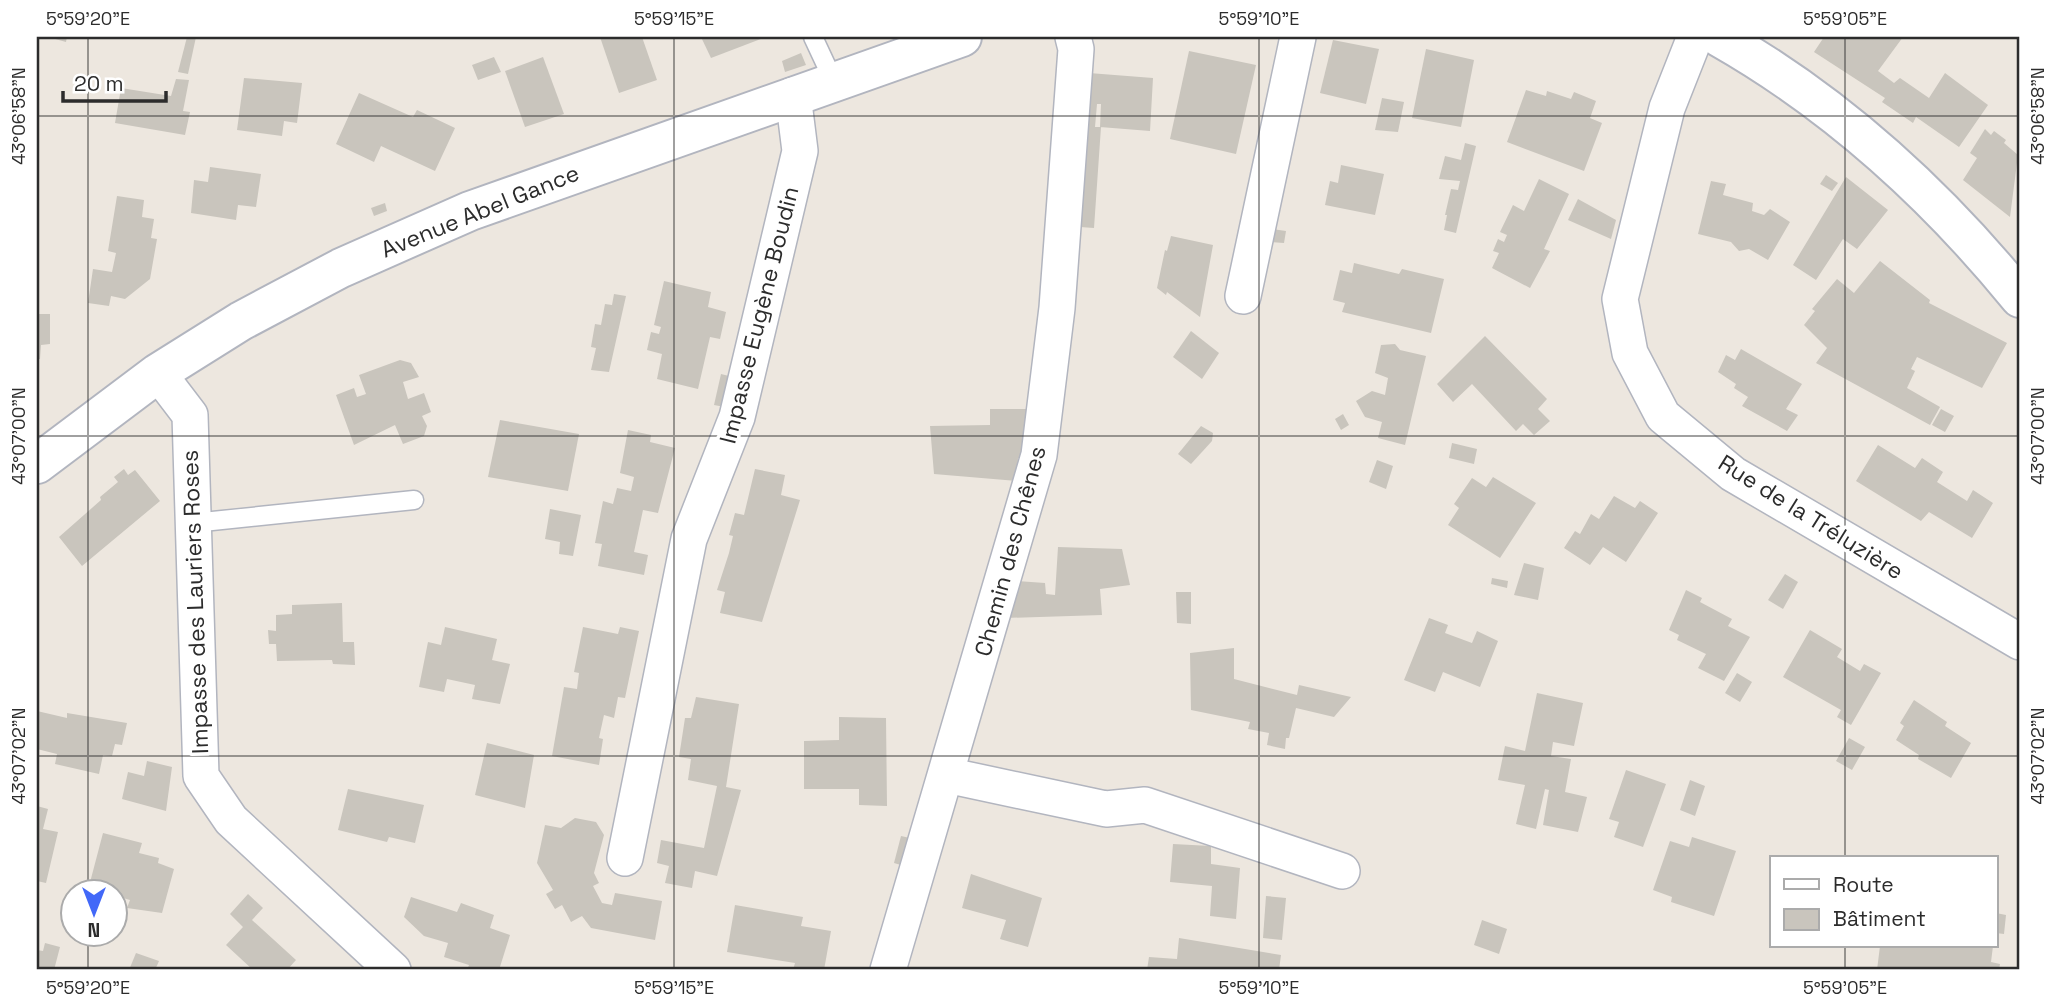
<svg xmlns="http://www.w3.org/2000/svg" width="2057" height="1007" viewBox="0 0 2057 1007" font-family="'Space Grotesk',sans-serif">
	<rect width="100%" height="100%" fill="#ede7df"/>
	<!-- building -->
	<g fill="#c9c5bd">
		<polygon points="48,37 67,37 66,42"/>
		<polygon points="187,37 196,37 188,74 178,72"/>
		<polygon points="600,37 642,37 657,80 619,93"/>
		<polygon points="701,37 766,37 711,58"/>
		<polygon points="1824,37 1903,37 1878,71 1894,83 1900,78 1929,98 1945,73 1988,105 1959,147 1916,117 1913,123 1882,102 1885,98 1814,52"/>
		<polygon points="1333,40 1379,49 1366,104 1320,93"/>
		<polygon points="1426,49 1474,60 1461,127 1412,118"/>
		<polygon points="1189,51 1256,65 1236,154 1170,139"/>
		<polygon points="801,53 806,65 785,72 782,61"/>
		<polygon points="494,57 501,72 478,80 472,65"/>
		<polygon points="543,57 564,114 525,127 505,71"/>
		<polygon points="1089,73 1153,78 1150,131 1100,127 1101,104 1097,104 1095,127 1101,127 1094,228 1080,227"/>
		<polygon points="244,78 302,83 297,123 284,121 282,136 237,130"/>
		<polygon points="176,79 189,80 183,111 190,112 185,135 115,123 121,88 171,96"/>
		<polygon points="1526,90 1546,96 1547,91 1571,99 1574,92 1596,101 1590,118 1602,123 1584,171 1507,142"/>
		<polygon points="359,93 413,117 417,110 455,128 435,171 381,146 374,162 336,144"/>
		<polygon points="1382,98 1404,102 1398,132 1375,130"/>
		<polygon points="1985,129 1991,135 1994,131 2006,140 2004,143 2018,155 2010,217 1963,180 1977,158 1970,153"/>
		<polygon points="1465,143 1476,146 1456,233 1444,230 1447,215 1445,215 1451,189 1458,190 1460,181 1439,179 1445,156 1461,160"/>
		<polygon points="1341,165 1384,174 1375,215 1325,205 1330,181 1338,183"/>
		<polygon points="210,167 261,174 256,207 238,205 236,220 191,213 194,180 208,182"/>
		<polygon points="1826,175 1838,183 1832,191 1820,184"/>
		<polygon points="1846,177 1888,210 1857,249 1843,239 1816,280 1793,265"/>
		<polygon points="1539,179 1569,194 1544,249 1550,251 1530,288 1492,268 1499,253 1493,251 1498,239 1504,242 1507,235 1500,232 1513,205 1524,211"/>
		<polygon points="1711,181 1726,184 1723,195 1753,203 1752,211 1764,215 1770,209 1790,222 1768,260 1749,249 1739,251 1731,242 1698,234"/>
		<polygon points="117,196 144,200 142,217 154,219 151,238 157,239 150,279 125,299 111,296 109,306 88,303 93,269 112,272 116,253 108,251"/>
		<polygon points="1578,199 1616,220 1611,239 1568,220"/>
		<polygon points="385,203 387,211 374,216 371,208"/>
		<polygon points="1272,229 1286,231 1284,243 1270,242"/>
		<polygon points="1171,236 1213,245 1200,317 1167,292 1166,295 1157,288 1165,250 1167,251"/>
		<polygon points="1880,261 1930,300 1929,303 2007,343 1982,388 1917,357 1911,369 1915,371 1907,388 1940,407 1930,425 1816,363 1827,348 1804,325 1815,311 1812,309 1837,279 1854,293"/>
		<polygon points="1354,263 1399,274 1402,269 1444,279 1431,333 1342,312 1345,303 1333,300 1340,270 1352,273"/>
		<polygon points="664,281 711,292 708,307 726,312 720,339 710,337 698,389 657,379 662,354 647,350 651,332 659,334 661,327 654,325"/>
		<polygon points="614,294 626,296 609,372 591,370 596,348 591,347 595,324 601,325 605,304 612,305"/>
		<polygon points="37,314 50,314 50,344 41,345 40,359 37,359"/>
		<polygon points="1191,331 1219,353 1202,379 1173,357"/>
		<polygon points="1485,336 1547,399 1538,409 1550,421 1534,435 1523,424 1516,431 1472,384 1453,402 1437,384"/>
		<polygon points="1395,344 1400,350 1426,356 1405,445 1378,438 1382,422 1365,417 1356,401 1372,391 1385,395 1388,378 1375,373 1381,345"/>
		<polygon points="1741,349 1802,384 1786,409 1798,415 1787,431 1742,406 1748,397 1734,388 1736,384 1718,372 1726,355 1735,360"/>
		<polygon points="400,360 411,363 419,377 403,382 408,399 424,393 431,412 422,416 427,426 424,436 403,444 395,425 354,445 336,395 354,388 357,397 366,394 359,375"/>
		<polygon points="721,374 737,378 730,408 714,405"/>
		<polygon points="990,409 1027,409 1027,457 1018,458 1017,481 934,474 930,426 990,425"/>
		<polygon points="1941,409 1954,416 1945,432 1932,425"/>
		<polygon points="1343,414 1349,425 1341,430 1335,419"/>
		<polygon points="500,420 579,434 568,491 488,477"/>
		<polygon points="1201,426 1213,433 1212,441 1191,464 1178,454"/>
		<polygon points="628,430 651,435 650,442 675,448 658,513 643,510 634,552 648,555 644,575 598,566 602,544 595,543 603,501 613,504 617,488 631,491 634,477 620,473"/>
		<polygon points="1452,443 1477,449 1474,464 1449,458"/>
		<polygon points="1878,445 1915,468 1922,458 1943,472 1937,482 1967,501 1973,490 1993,503 1972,538 1929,512 1921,521 1856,481"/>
		<polygon points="1377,460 1393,466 1386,489 1369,482"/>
		<polygon points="124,469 128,475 135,470 160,501 82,566 59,537 101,500 100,497 118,482 114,477"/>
		<polygon points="755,469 785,475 781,495 800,500 762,622 720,613 725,592 717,590 729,553 733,536 729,535 735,513 744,515"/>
		<polygon points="1493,477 1536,503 1500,558 1448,525 1459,508 1454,504 1472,478 1486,487"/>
		<polygon points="1614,496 1635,508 1640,501 1658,513 1626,562 1603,547 1590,565 1564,548 1575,531 1580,534 1591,514 1599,519"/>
		<polygon points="550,509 581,515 573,556 559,554 560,542 545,539"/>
		<polygon points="1058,547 1122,549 1130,585 1100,589 1102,615 1005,618 1017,581 1045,583 1046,594 1055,595"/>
		<polygon points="1524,563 1544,568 1538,600 1514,595"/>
		<polygon points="1785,574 1798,582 1783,609 1768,600"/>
		<polygon points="1492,578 1508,581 1507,588 1491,584"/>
		<polygon points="1686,590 1702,598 1700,602 1732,619 1728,626 1750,637 1724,681 1698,668 1706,654 1677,640 1679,635 1669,630"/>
		<polygon points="1176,592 1191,592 1191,624 1177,623"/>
		<polygon points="342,603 343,642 354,642 355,665 333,664 332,660 277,661 276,644 269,644 268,630 276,631 276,615 292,614 292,605"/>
		<polygon points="1429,618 1448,625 1445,633 1472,643 1477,631 1498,641 1480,687 1443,672 1435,692 1404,680"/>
		<polygon points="445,627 497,639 492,660 510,664 500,704 472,699 475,685 447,679 444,692 419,687 428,642 441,645"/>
		<polygon points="583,627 618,634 620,627 639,631 625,698 618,697 614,718 604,715 599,738 603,739 599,765 552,756 564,687 577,689 579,673 574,672"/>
		<polygon points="1810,630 1842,649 1837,657 1860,671 1864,664 1881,673 1851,725 1837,717 1841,710 1783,677"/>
		<polygon points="1234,648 1234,679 1297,695 1299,685 1351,697 1334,717 1296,708 1289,738 1286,738 1285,749 1267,745 1269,733 1248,729 1250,722 1191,710 1190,653"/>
		<polygon points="1737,673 1752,682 1740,702 1725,693"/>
		<polygon points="1537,693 1583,703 1574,746 1553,742 1551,756 1571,759 1565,792 1587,797 1578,832 1543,825 1549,790 1545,789 1536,829 1516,824 1525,785 1498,780 1505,746 1525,751"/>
		<polygon points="696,697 739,704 726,787 741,790 717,876 695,871 692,888 665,883 669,866 657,863 661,840 704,848 717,786 688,780 691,759 679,757 685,718 691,718"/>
		<polygon points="1914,700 1947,722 1945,726 1971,743 1951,778 1918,759 1919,755 1896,740 1904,726 1900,723"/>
		<polygon points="37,711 67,718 67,713 127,723 122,745 115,744 112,756 103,755 99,774 55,764 57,754 37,749"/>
		<polygon points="839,717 886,718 887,806 859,805 859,789 804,789 804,741 839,740"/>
		<polygon points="1849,738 1865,747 1852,770 1836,761"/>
		<polygon points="487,743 534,755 525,808 475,795"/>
		<polygon points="147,761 172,767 166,811 122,799 128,772 144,776"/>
		<polygon points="1626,770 1666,784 1643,847 1614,837 1619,822 1609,819"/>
		<polygon points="1690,780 1705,786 1695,816 1680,810"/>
		<polygon points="348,789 424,805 415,843 389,837 387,842 338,830"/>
		<polygon points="37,806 48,809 43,829 58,832 46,883 37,881"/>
		<polygon points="575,818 596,822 604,835 594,873 599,883 593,886 602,903 612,905 615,893 662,901 655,940 591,928 582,916 571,922 562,905 555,909 546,894 553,890 537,863 545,825 561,828"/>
		<polygon points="103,833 142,843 139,853 159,858 158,863 174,869 162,913 127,908 130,900 116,896 116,892 88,890"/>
		<polygon points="901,836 919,840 911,868 894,863"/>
		<polygon points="1692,837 1736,851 1714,916 1671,902 1672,897 1653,890 1670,841 1689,847"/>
		<polygon points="1173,844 1211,846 1211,864 1240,868 1236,919 1210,916 1212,886 1170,882"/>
		<polygon points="971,874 1042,898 1028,947 1000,939 1006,920 962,908"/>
		<polygon points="248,894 263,908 252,920 296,960 287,970 253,970 226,945 243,927 230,914"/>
		<polygon points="1266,896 1286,898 1282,940 1263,938"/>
		<polygon points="411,897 457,912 461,903 494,915 490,928 510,935 499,970 467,970 469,965 444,957 448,943 424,936 404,917"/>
		<polygon points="735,905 803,917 801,926 831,931 824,970 793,970 795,963 727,952"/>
		<polygon points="1996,913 2006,915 2004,934 1996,933"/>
		<polygon points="1482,920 1507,929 1499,954 1474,945"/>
		<polygon points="1179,938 1281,955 1279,970 1147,970 1149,957 1177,959"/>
		<polygon points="45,943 60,947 54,970 37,970 37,950 43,951"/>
		<polygon points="1880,946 1993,946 1991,962 2000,964 1999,970 1877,970"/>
		<polygon points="136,953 159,961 155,970 129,970"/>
	</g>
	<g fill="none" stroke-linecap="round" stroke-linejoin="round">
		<defs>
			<g id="lane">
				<polyline points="813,37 834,82"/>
				<polyline points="193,523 414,500"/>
			</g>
			<g id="street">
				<polyline points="1695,37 1667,108 1620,299 1630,353 1663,416 1733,474 2020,642"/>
				<polyline points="1243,296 1298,37"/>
				<polyline points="158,373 190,415 201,776 231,820 393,970"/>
				<polyline points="946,775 1106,809 1145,805 1342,871"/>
				<polyline points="625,858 689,539 737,417 800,151 793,95"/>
				<polyline points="888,970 1039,455 1057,308 1076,49 1073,37"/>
			</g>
			<g id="secondary">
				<path d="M1719,37C1835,103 1936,195 2020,298"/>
				<polyline points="37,464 158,373 241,321 341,268 470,211 962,37"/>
			</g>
		</defs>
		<!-- lane casing -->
		<use href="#lane" stroke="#b2b5bf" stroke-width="21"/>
		<!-- street casing -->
		<use href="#street" stroke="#b2b5bf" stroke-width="38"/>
		<!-- secondary casing -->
		<use href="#secondary" stroke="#b2b5bf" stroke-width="42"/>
		<!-- lane -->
		<use href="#lane" stroke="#fff" stroke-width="18"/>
		<!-- street -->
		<use href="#street" stroke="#fff" stroke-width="35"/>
		<!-- secondary -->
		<use href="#secondary" stroke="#fff" stroke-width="38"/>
	</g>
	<!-- ticks -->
	<path fill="none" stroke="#2c2c2c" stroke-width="2" stroke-opacity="0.45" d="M88,37V892M674,37V970M1259,37V970M1845,37V858M37,116H2020M37,436H2020M37,756H2020M88,934V970M1845,946V970"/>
	<g text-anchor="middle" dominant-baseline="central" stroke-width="7" stroke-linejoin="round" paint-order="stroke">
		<!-- street labels -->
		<g font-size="23" fill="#2c2c2c" stroke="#fff">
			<text transform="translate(480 211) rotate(-22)">Avenue Abel Gance</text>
			<text transform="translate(759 315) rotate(-76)">Impasse Eugène Boudin</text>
			<text transform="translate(1811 517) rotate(32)">Rue de la Tréluzière</text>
			<text transform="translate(1010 551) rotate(-75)">Chemin des Chênes</text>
			<text transform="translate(195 602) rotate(-92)">Impasse des Lauriers Roses</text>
		</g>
	</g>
	<!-- border -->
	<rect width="2057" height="1007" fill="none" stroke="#ffffff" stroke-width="77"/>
	<!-- legend -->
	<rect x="1770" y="856" width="228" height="91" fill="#ffffff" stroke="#ababab" stroke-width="2"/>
	<rect x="1784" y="879" width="35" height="10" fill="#ffffff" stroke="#ababab" stroke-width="2"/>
	<text x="1833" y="892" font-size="21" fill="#2c2c2c">Route</text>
	<rect x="1784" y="909" width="35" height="21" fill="#c9c5bd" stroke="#ababab" stroke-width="2"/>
	<text x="1833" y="926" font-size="21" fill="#2c2c2c">Bâtiment</text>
	<!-- north arrow -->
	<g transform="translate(94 913) rotate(180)"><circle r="33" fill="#ffffff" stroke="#ababab" stroke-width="2"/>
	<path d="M0-5L12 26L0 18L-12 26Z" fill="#4268f8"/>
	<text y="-10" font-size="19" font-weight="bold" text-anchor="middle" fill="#2c2c2c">N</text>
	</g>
	<!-- scale -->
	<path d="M63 91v10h103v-10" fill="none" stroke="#2c2c2c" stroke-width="3.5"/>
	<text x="74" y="91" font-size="21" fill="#2c2c2c" stroke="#ffffff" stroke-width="5" paint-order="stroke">20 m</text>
	<rect x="38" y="38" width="1980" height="930" fill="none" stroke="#2c2c2c" stroke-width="2.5"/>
	<g font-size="18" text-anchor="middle" fill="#2c2c2c">
		<text x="88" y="25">5°59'20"E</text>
		<text x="674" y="25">5°59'15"E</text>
		<text x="1259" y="25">5°59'10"E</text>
		<text x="1845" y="25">5°59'05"E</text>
		<text transform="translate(2038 116) rotate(-90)" y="6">43°06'58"N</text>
		<text transform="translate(19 116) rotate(-90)" y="6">43°06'58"N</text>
		<text transform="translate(2038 436) rotate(-90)" y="6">43°07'00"N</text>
		<text transform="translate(19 436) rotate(-90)" y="6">43°07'00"N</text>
		<text transform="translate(2038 756) rotate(-90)" y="6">43°07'02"N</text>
		<text transform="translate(19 756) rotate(-90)" y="6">43°07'02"N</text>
		<text x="88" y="994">5°59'20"E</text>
		<text x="674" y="994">5°59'15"E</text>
		<text x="1259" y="994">5°59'10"E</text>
		<text x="1845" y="994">5°59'05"E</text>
	</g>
</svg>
